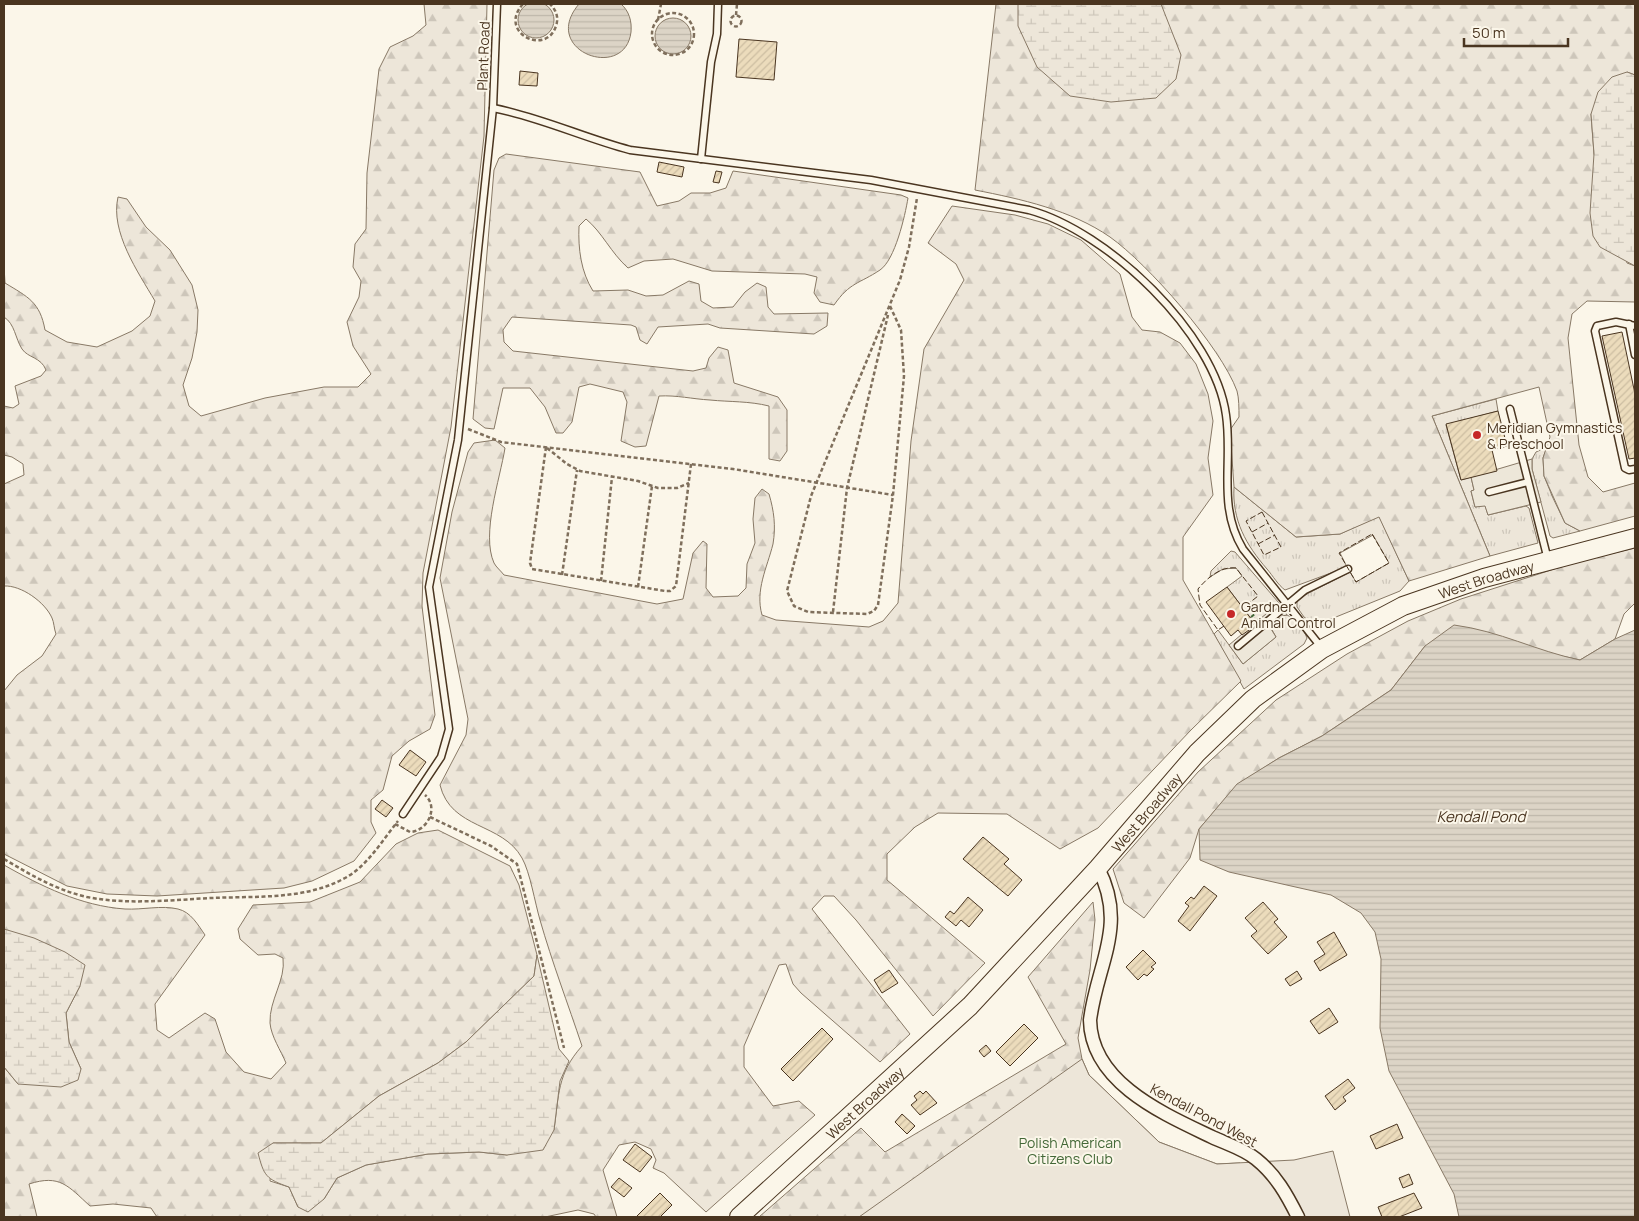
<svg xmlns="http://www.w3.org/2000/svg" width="1639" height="1221" viewBox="0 0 1639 1221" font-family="Manrope,sans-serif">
	<defs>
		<pattern id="grass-tufts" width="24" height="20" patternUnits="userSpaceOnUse" patternTransform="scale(1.25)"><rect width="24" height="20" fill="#ede6d9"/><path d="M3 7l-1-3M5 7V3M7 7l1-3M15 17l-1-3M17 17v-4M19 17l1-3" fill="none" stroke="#cdc6ba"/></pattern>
		<pattern id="forest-firs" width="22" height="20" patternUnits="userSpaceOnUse" patternTransform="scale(1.25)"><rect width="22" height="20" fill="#ede6d9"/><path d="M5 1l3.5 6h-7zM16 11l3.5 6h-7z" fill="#cdc6ba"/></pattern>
		<pattern id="wetland-marsh" width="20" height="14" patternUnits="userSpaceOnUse" patternTransform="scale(1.25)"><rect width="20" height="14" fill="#ede6d9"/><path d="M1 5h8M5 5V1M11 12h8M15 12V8" fill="none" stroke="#cdc6ba"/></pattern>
		<pattern id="water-rules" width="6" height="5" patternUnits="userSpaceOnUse" patternTransform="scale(1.25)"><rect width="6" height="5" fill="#dcd4c6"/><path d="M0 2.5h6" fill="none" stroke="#beb7aa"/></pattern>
		<pattern id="building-hatch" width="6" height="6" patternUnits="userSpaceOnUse" patternTransform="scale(1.25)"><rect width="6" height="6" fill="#ecdcbc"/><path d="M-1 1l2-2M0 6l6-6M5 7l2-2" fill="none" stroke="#ccbda1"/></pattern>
	</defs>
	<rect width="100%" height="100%" fill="#fbf6e9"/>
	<!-- grass -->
	<g fill="url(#grass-tufts)" stroke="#887966">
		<polygon points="1496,399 1498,411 1446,425 1461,480 1471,477 1474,490 1471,491 1475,507 1485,505 1488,515 1526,506 1529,508 1538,543 1490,556 1432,416"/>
		<polygon points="1547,447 1543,458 1544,476 1553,498 1565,523 1580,531 1553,538 1550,536 1532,469 1532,459 1536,452"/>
		<path d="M1234,487L1296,537L1340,534L1379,516L1409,581L1400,591L1331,619L1311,622L1304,617L1297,607V599L1350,572L1356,582L1389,563L1373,535L1340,553L1347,567L1285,590C1278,585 1273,576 1267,569C1246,545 1232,520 1234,487Z"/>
		<polygon points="1231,551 1235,552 1279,603 1249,630 1245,625 1252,620 1227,587 1242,576 1236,568 1223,569 1210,577 1211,571"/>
		<path d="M1287,615C1297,620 1303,628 1307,638L1304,644L1244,689L1214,634L1218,630L1243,664L1276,637L1271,628C1274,622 1280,616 1287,615Z"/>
	</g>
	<!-- forest -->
	<g fill="url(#forest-firs)" stroke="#887966">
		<path d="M424,4H487L484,136L451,427L423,573L422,606L435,715L430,729L409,741L392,756L383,790L371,800V822L376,833L354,861L312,881L284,888L157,896L107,894L67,886L4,854V691L17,675L42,656L56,634C54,629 54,622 52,618C45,602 21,585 4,586V484L24,475L23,464L12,457L4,455V406L13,408L19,404L15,386L41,376L46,370C41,357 28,358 22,349C15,338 15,324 4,317V266L5,283C28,297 40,302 45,330L67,342L97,347L132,331L150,316L155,301C138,272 110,232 118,197L127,199L146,227L170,250L192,285L198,310L197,332L192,358L183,385L189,406L201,416L265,398L324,387H358L371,374L353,346L347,322L359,297L361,281L353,267L355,244L366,229L367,173L379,69L390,47L413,36L426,25Z"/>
		<path d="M996,4H1635V75L1627,72L1591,114L1594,154L1627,263L1635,266V302L1587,301L1572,314L1568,338L1579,445L1588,477L1603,492L1635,483V516L1580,531L1565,523L1544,476L1543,458L1550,437L1539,387L1432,416L1490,556L1409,581L1379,517L1340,534L1296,537L1234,487L1230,430L1239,417C1239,409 1239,398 1237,391C1221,347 1148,264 1110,237C1071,210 1021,199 975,190Z"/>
		<path d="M506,154L640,172L657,206L679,201L691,193H710L726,188L733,171L901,195L908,198C905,216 895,260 880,270C859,284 850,282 834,305L820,302L814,293L817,277L805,274L712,271L673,259L644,261L628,268C611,253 602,232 586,219L579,226C578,249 581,272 593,291L628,290L646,296L663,295L689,281L699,284L701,301L713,308L733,307L745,292L757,283L766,287L768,307L774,314L828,313L827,326L814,334L720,328L708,324L658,327L647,344L640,340L636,327L631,325L512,317L503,330L504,342L513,351L693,371L706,368L709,358L718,347L728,350L734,383L778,397L787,410V451L780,461L769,459V406C749,401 730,402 710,400C692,399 677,395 659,396L646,446L635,447L621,441L627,402L623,392L590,384L579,387L572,422L563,433H556L545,407L530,388H503L494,429L485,428L473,419L494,170L499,158Z"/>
		<path d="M952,206L1015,215L1048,224L1081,240L1120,274L1132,317L1142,330L1160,332L1180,343L1196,364L1208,394L1213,421L1208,458L1213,495L1183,537V580L1241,681L1191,730L1098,828L1060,849L1007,814L938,813L915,827L887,854V880L985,963L933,1016L856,920L834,896H824L812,909L910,1034L880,1062L801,993L793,984L786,964L779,965L744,1046V1067L773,1106L799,1101L815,1115L706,1212L664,1173L653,1168L656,1160L651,1149L635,1142L619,1145L603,1170L617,1217H596L594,1214L578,1210L545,1217H157L151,1208L113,1204L90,1206C68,1186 60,1174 29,1184L37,1217H4V1067L18,1084L81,1069L69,1042L66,1013L80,986L4,929V865C41,886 81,906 125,909C142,910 162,905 178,909C191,912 198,925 205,935L155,1004L157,1030L169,1038L205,1013L215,1019L226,1052L244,1072L271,1079L286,1063C281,1051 271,1036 270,1023C269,1000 286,980 283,958L275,954L258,955L240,939L238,929L253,905L310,902L360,882L396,844L418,833L438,830L510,866L519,885L537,955L534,976L466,1042L438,1063L379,1096L321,1143H273L270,1181L289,1187L298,1207L324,1199L337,1178L366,1165L428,1154L479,1152L507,1155L554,1130C559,1095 557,1074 582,1046C568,1004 552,962 540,920C535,903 530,872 522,858C502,822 451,830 440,785L466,735L468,719L440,578L452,512L468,452L474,443L495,440L505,448C500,479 481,534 494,563C496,567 501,571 504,575L657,604L683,599L693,553L703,541L707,544L706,588L713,597L738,596L746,588L747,564L755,543L753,519L755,498L762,489L769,494C774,511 776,526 773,544C767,568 755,590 762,615L776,620L869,627L883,621L898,603L911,441L924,349L964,280L956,264L928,243Z"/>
		<polygon points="1635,548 1635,603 1624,614 1615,639 1580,660 1562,656 1425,646 1391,690 1322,736 1279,758 1237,785 1199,829 1190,858 1144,918 1124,903 1113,869 1198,772 1276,700 1347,654 1408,621 1461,599 1576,562"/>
		<polygon points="1093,902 1095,920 1090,970 1078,1038 1082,1059 1089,1075 1159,1142 1217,1164 1240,1163 1275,1217 759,1217 861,1128 885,1152 1066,1044 1028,977"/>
	</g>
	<!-- wetland -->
	<g fill="url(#wetland-marsh)" stroke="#887966">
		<polygon points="1018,4 1161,4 1181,55 1176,79 1156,98 1111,102 1070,96 1037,67 1018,26"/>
		<polygon points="1627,72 1635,75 1635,266 1600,247 1593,236 1590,213 1594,154 1591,114 1598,92 1612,77"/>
		<polygon points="4,929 34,938 65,952 85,965 80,986 66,1013 69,1042 81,1069 78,1080 61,1087 18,1084 4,1067"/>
		<path d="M537,955L559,1049L569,1061L560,1081L554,1130L543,1150L507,1155L479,1152L428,1154L366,1165L337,1178L324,1199L308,1212L298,1207L289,1187C266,1179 264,1176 258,1153L273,1143H321L379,1096L438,1063L466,1042L534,976Z"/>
	</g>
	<!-- park -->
	<polygon fill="#ede6d9" stroke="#887966" points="1082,1059 1089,1075 1159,1142 1217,1164 1294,1160 1333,1151 1350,1217 859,1217"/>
	<!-- parking -->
	<g fill="#ede7d9" stroke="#887966">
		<polygon points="1532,459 1532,469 1541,502 1488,515 1485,506 1475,507 1471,491 1474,490 1471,477"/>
		<polygon points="1279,603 1287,615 1282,616 1272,625 1271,629 1276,637 1243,664 1229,645"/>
	</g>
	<!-- water -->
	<g fill="url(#water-rules)" stroke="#887966">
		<circle cx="536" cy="20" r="18"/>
		<path d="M579,4H621C629,11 632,21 631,32C625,82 539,51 579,4Z"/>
		<circle cx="673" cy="36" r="18"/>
		<path d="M1454,625C1500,631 1536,651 1580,660L1615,639L1635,630V1217H1459L1454,1194L1389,1071L1380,1028L1381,959L1375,932L1361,913L1331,895L1229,872L1200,860L1199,829L1237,784L1279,758L1322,736L1391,690L1425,646Z"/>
	</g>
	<!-- building -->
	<g fill="url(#building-hatch)" stroke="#4a3520">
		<polygon points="739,39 777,42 774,80 736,77"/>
		<polygon points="520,71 538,73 537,86 519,85"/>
		<polygon points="659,162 684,167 682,177 657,172"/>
		<polygon points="716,171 722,172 719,183 713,182"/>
		<polygon points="1622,332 1635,394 1635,458 1629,459 1602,336"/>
		<polygon points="1498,411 1507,446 1492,450 1497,471 1461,480 1446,424"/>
		<polygon points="1227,587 1252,620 1245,625 1249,630 1242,635 1238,630 1231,636 1206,602"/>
		<polygon points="410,750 426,762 416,776 399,765"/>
		<polygon points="382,800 393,808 386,817 375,809"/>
		<polygon points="983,837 1009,859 1004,864 1022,880 1008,896 963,859"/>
		<polygon points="1204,886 1217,896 1190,931 1178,921 1189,906 1185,903 1191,897 1194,899"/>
		<polygon points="968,897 983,910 969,927 961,920 956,926 945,917 950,911 954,914"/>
		<polygon points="1263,902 1278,919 1274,922 1287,937 1268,954 1251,936 1257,931 1245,918"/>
		<polygon points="1334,932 1347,955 1320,971 1314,961 1325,954 1317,942"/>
		<polygon points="1143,950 1156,963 1151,967 1154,969 1147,976 1144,974 1138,980 1126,967"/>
		<polygon points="889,970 898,983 882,993 874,980"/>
		<polygon points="1297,971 1302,979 1290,986 1285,979"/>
		<polygon points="1329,1008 1338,1022 1319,1034 1310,1021"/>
		<polygon points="1024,1024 1038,1038 1010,1066 996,1052"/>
		<polygon points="822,1028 833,1039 793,1081 781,1069"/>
		<polygon points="986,1045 991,1051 984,1057 979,1051"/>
		<polygon points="1348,1079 1355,1088 1343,1097 1346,1101 1335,1110 1325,1096"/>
		<polygon points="920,1091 923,1094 926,1091 937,1103 920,1115 911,1105 917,1100 914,1096"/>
		<polygon points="902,1114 915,1126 907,1134 895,1122"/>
		<polygon points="1397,1124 1403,1138 1376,1149 1370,1136"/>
		<polygon points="635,1144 652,1157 640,1172 623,1160"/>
		<polygon points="1409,1174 1413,1184 1403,1188 1399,1178"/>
		<polygon points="619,1178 632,1188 624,1197 611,1187"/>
		<polygon points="660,1193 672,1205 660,1217 636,1217"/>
		<polygon points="1414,1193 1422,1208 1399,1217 1382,1217 1378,1207"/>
	</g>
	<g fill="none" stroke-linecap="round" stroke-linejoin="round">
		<defs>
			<g id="lane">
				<path d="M493,108C540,117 584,138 630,150L871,180L1029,210C1107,231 1215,333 1226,415C1233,462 1217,506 1243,549L1321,647"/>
				<polyline points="701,159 711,62 717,34 718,4"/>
				<polyline points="1629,324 1635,355"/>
				<polyline points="1635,326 1616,322 1597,326 1595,331 1625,468 1629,470 1635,469"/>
				<polyline points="1510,409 1548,560"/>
				<polyline points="1489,492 1528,482"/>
				<polyline points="1238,646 1305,590 1348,569"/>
				<polyline points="403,814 441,757 449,729 429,587 458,440 493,108 497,4"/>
			</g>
			<path id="street" d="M1098,868C1128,925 1097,964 1090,1020C1091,1083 1164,1114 1212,1137C1227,1144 1244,1149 1256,1159C1276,1175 1287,1195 1298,1217"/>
			<g id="secondary">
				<path id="s1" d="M739,1217L970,1006L1098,868L1197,753L1253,699L1322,649L1403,606L1484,578L1635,538"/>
			</g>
		</defs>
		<!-- lane casing -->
		<use href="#lane" stroke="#4a3520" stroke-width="9"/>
		<!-- street casing -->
		<use href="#street" stroke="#4a3520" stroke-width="15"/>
		<!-- secondary casing -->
		<use href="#secondary" stroke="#4a3520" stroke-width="20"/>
		<!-- path -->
		<g stroke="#7f6f5c" stroke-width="2.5" stroke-dasharray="4 2.5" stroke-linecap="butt">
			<path d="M523,4C497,32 546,57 556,26C559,17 556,10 550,4"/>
			<circle cx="673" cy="34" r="21"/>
			<polyline points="736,15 737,4"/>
			<circle cx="736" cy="21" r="5.5"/>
			<polyline points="658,20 661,4"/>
			<polyline points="890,306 901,330 904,376 893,495 878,605 874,611 867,614 808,612 794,606 787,591 811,496 900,280 909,247 917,198"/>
			<polyline points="468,429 501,442 733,469 893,495"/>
			<polyline points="546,447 530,563 532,569 665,591 670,591 676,586 691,464"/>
			<polyline points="547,448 567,464 580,471 638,481 658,488 677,488 689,483"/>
			<polyline points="562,575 577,470"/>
			<polyline points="601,581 612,477"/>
			<polyline points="638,587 652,486"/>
			<polyline points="833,612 847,488 888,315"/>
			<polyline points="430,817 491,846 517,864 564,1048"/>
			<path d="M395,824L410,832C428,831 439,807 425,795"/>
			<path d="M4,859C31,875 56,890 87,897C128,905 170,900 212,898C255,896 304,900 343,879C366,868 382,841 398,821"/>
		</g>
		<!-- lane -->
		<use href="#lane" stroke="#fbf6e9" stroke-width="6"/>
		<!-- street -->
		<use href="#street" stroke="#fbf6e9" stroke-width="12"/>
		<!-- secondary -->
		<use href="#secondary" stroke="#fbf6e9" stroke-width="18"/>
		<!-- hedge -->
		<polyline stroke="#436837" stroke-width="4" stroke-dasharray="2.5 4" stroke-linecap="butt" points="1249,625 1256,620 1252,615"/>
		<!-- fence -->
		<g stroke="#4a3520" stroke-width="1" stroke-dasharray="6 2.5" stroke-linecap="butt">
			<polygon points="1262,512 1281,547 1264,555 1246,521"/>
			<polyline points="1252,532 1268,523"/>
			<polygon points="1372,534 1389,563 1356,582 1339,553"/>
			<polyline points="1258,544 1275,535"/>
			<path d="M1224,626L1218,630L1200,605L1198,589C1207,578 1221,566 1236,568L1258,596L1243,608"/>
		</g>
	</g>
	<!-- markers -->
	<g fill="#c62828" stroke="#fbf6e9" stroke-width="2">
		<circle cx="1477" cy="435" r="5"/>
		<circle cx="1231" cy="614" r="5"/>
	</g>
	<g text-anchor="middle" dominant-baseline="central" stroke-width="4" stroke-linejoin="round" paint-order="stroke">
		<!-- street labels -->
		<g font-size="14" fill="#4a3520" stroke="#fbf6e9">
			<text transform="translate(483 56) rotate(-88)">Plant Road</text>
			<text stroke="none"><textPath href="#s1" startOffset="995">West Broadway</textPath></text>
			<text stroke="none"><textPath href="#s1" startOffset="575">West Broadway</textPath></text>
			<text stroke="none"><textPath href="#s1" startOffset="170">West Broadway</textPath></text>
			<text transform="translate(1204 1115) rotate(28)">Kendall Pond West</text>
		</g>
		<!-- poi labels -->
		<g font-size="14" fill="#4a3520" stroke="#fbf6e9" text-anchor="start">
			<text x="1487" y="427">Meridian Gymnastics<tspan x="1487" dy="16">&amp; Preschool</tspan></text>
			<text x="1241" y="606">Gardner<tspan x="1241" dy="16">Animal Control</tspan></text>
		</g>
		<!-- park labels -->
		<g font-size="14" fill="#436837" stroke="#fbf6e9">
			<text x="1070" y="1142">Polish American<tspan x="1070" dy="16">Citizens Club</tspan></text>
		</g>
		<!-- water labels -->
		<g font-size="15" font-style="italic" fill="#4a3520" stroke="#fbf6e9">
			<text x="1481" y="816">Kendall Pond</text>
		</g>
	</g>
	<!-- border -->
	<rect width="1639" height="1221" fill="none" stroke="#4a3520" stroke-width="10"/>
	<!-- scale -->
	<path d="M1464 38v8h104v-8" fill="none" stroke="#4a3520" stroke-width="2.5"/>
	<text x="1472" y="38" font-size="15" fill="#4a3520" stroke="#fbf6e9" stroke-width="4" paint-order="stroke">50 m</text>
</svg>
